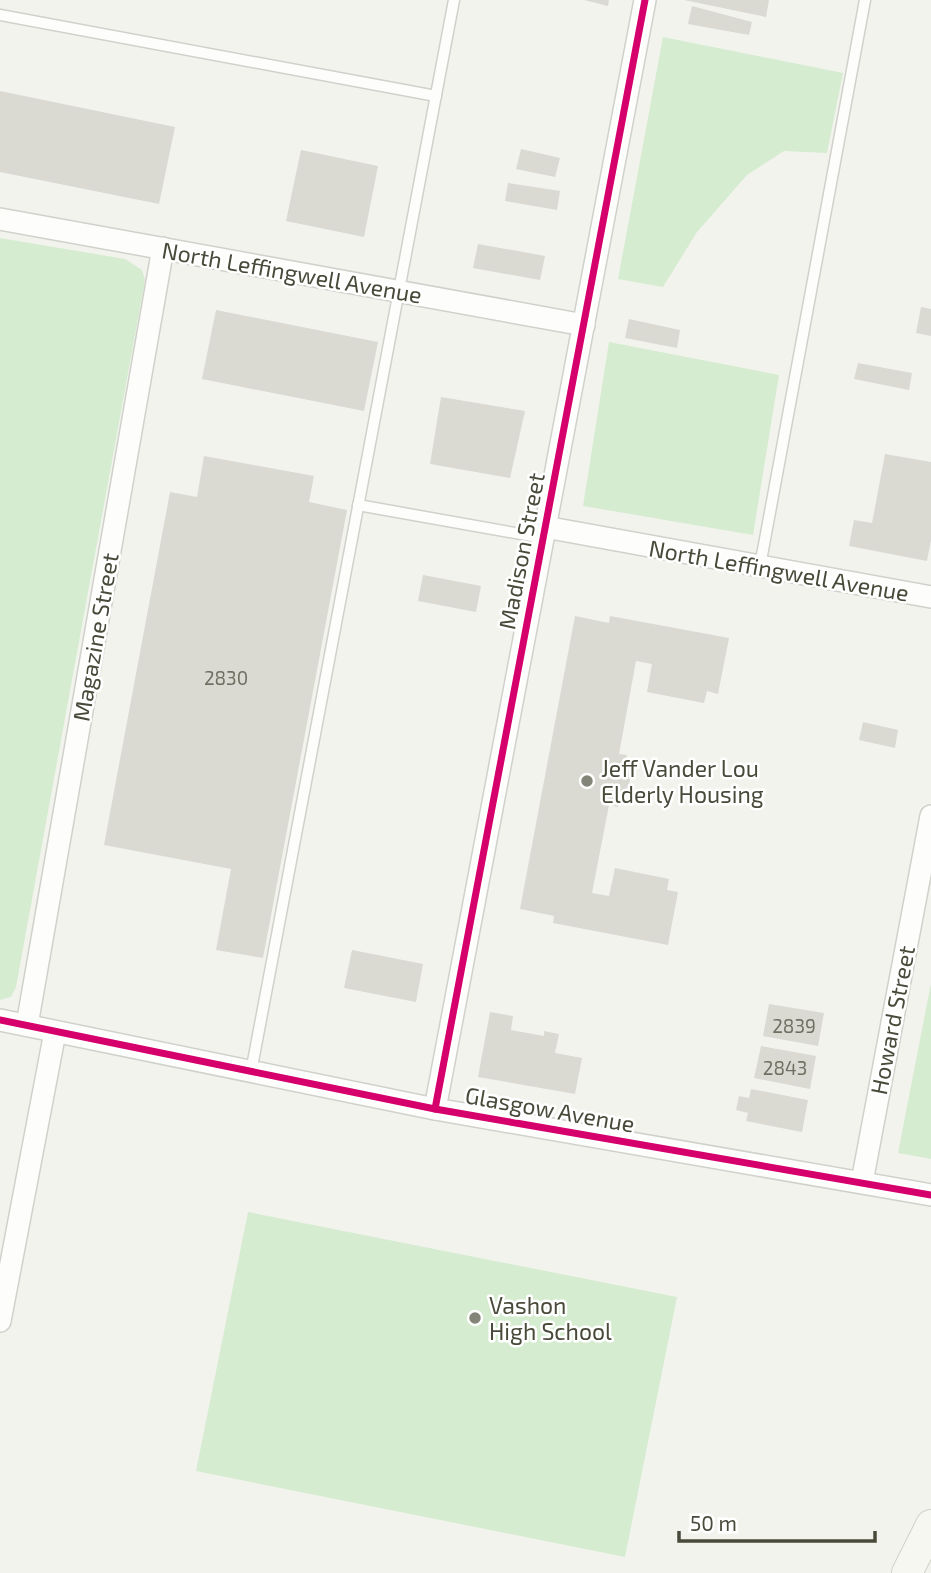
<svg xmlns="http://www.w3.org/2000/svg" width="931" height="1573" viewBox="0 0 931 1573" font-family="'Exo 2',sans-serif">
	<rect width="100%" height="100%" fill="#f3f3ee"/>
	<!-- green -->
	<g fill="#d5ecd0">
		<polygon points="663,37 843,73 827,153 784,151 747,175 697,232 663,287 618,279"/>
		<polygon points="0,238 125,259 142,270 145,280 16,987 11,997 0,1000"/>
		<polygon points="609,342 779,375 753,535 583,506"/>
		<polygon points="931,983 931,1159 898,1153"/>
		<polygon points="248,1212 677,1297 625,1557 196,1471"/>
	</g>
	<!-- building -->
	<g fill="#dadad3">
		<polygon points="584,0 609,0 608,6"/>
		<polygon points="684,0 769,0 766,17"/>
		<polygon points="692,6 752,22 749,35 688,24"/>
		<polygon points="0,91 175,127 159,204 0,172"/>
		<polygon points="521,149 560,158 555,177 516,169"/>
		<polygon points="301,150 378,166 364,237 286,221"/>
		<polygon points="508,183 560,191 557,210 505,201"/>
		<polygon points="478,244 545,256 540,280 473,268"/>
		<polygon points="921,307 931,309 931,336 916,333"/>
		<polygon points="216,310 378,342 364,411 202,379"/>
		<polygon points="629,319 680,330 677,348 625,338"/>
		<polygon points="858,363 912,373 909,390 854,379"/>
		<polygon points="441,397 525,411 510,478 430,464"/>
		<polygon points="885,454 931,462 931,540 927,561 849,546 854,520 872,523"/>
		<polygon points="204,456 314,476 309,502 347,510 263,958 216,950 231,869 104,845 170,492 197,497"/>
		<polygon points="423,575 481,586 476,612 418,601"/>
		<polygon points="575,616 609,623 610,616 729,638 718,694 707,691 704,703 647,692 652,664 636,661 619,754 627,755 624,771 631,772 628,792 621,791 618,807 609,805 592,893 609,896 615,868 669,879 667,890 678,892 668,945 553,923 554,916 520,909"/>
		<polygon points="863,722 898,730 895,748 859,740"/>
		<polygon points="352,950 423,964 416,1002 344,988"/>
		<polygon points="769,1004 824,1013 818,1046 763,1036"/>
		<polygon points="490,1012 513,1016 511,1030 544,1036 544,1031 559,1034 555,1053 582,1058 575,1094 478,1077"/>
		<polygon points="761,1046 816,1056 810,1089 754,1078"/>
		<polygon points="751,1089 808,1100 802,1132 746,1121 748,1113 736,1110 739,1096 749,1098"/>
	</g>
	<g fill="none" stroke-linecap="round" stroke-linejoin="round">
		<defs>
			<g id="lane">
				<polyline points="0,15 436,96"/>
				<polyline points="358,505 543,538"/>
				<polyline points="760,566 865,0"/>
				<polyline points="251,1072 454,0"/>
			</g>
			<g id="street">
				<polyline points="0,219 584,325"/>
				<polyline points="545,527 931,597"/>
				<polyline points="0,1020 435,1109 931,1195"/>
				<polyline points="27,1025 163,248"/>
				<polyline points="435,1109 645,0"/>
				<polyline points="862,1182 931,816"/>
				<polyline points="0,1321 55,1032"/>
			</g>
			<polyline id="secondary" points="907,1573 931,1525"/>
		</defs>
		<!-- lane casing -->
		<use href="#lane" stroke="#d1d1cb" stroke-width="13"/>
		<!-- street casing -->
		<use href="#street" stroke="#d1d1cb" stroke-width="24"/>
		<!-- secondary casing -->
		<use href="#secondary" stroke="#d0d2c6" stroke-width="32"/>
		<!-- lane -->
		<use href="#lane" stroke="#fdfdfc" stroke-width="10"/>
		<!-- street -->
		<use href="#street" stroke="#fdfdfc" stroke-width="21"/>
		<!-- secondary -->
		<use href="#secondary" stroke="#f6f7f1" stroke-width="30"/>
		<defs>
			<g id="cycleway">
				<polyline points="0,1020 435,1109 931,1195"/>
				<polyline points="435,1109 645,0"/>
			</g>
		</defs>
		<!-- cycleway casing -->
		<use href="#cycleway" stroke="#fff" stroke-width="11"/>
		<!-- cycleway -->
		<use href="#cycleway" stroke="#d6006c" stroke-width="7"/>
	</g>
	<!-- markers -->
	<g fill="#848579" stroke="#fff" stroke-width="2.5">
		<circle cx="587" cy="781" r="7"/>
		<circle cx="475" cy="1318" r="7"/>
	</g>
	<g text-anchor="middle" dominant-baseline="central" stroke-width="5" stroke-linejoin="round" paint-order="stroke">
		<!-- number labels -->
		<g font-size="19" fill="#6f7062">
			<text x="226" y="677">2830</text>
			<text x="794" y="1025">2839</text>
			<text x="785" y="1067">2843</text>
		</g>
		<!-- street labels -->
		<g font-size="23" fill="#494a3a" stroke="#fff">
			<text transform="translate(292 272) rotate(10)">North Leffingwell Avenue</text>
			<text transform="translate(521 551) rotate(-79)">Madison Street</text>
			<text transform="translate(779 570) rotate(10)">North Leffingwell Avenue</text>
			<text transform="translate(95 637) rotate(-80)">Magazine Street</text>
			<text transform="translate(892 1020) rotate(-79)">Howard Street</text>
			<text transform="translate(550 1109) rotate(10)">Glasgow Avenue</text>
		</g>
		<!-- poi labels -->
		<g font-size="23" fill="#494a3a" stroke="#fff" text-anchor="start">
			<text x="601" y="768">Jeff Vander Lou<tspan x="601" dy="26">Elderly Housing</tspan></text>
			<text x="489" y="1305">Vashon<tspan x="489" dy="26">High School</tspan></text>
		</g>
	</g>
	<!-- scale -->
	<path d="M679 1531v10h196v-10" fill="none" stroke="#494a3a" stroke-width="3.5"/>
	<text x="690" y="1531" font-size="21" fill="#494a3a" stroke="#ffffff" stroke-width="5" paint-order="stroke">50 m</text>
</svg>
